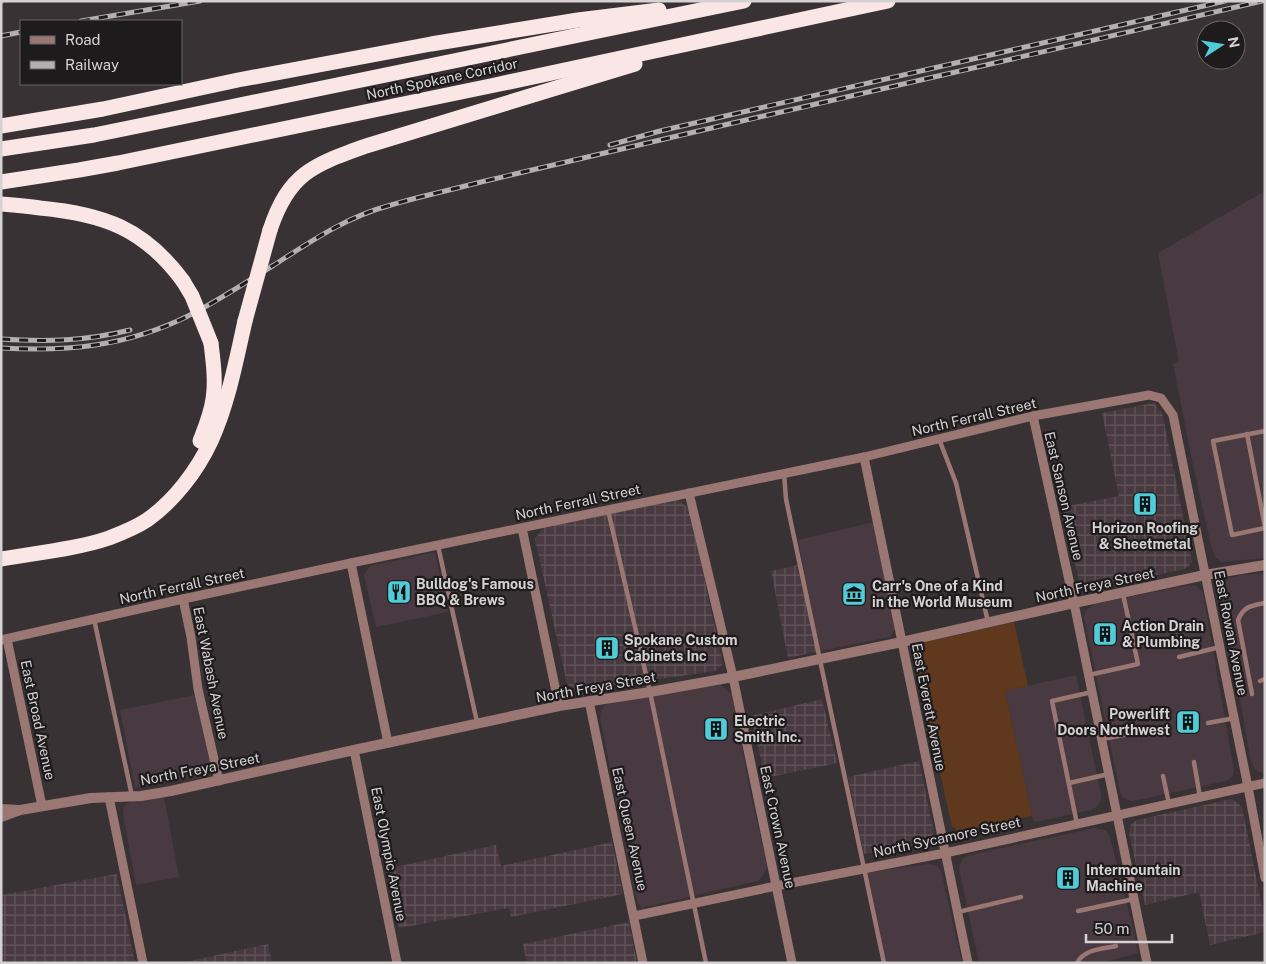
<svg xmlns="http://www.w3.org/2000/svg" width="1266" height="964" viewBox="0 0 1266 964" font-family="'Public Sans',sans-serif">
	<defs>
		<pattern id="industrial-grid" width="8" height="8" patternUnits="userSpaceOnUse" patternTransform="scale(1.25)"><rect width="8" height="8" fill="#483a40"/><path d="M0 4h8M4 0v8" fill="none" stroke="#62565b"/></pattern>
	</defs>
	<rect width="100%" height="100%" fill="#393235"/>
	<!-- built -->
	<g fill="#483a40">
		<polygon points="1265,191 1265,558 1222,562 1215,557 1211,546 1193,465 1173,364 1179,362 1158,253"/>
		<polygon points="874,522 895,629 890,637 820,651 798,540"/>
		<polygon points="435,552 448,612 376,627 364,575 370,566"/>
		<polygon points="1265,573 1265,773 1259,772 1254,768 1251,762 1221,591 1222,586 1225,580 1229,578 1241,575"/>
		<polygon points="1188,585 1196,586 1203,593 1234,771 1232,777 1226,781 1133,801 1128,800 1123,797 1120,792 1084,617 1086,610 1095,604"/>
		<polygon points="1076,675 1101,794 1101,799 1099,804 1096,807 1091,810 1036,822 1033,820 1005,691"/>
		<polygon points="721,685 732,695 751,796 767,865 766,869 763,875 758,881 642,908 637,902 635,891 600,718 601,711 605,705 611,702"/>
		<polygon points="195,695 211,766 206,775 135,788 120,710"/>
		<polygon points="164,797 179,877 136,885 123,814 124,806 132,801"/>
		<polygon points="1094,828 1100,829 1106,831 1110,837 1136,940 1138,953 1100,963 979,963 959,868 963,858 970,855"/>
		<polygon points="928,864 936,865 941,870 962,963 886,963 866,873"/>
	</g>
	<!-- industrial -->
	<g fill="url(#industrial-grid)">
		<polygon points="1154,403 1162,412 1192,561 1189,566 1184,569 1088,590 1082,587 1079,581 1063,507 1119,496 1102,413"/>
		<polygon points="672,498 680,501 689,509 723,664 715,671 577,691 567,684 535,539 544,526"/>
		<polygon points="802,564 820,651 788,658 771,571"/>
		<polygon points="822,699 837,763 765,778 751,716"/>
		<polygon points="919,761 934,832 932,840 928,845 864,854 848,777"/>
		<polygon points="1231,799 1237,802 1242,807 1265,921 1265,932 1210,945 1199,892 1145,905 1129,833 1131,824 1137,820"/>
		<polygon points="612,842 623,894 511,917 509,908 399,928 386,869 496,845 501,866"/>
		<polygon points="117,874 135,963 1,963 1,895"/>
		<polygon points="629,922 637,963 527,963 523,944"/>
		<polygon points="268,944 272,963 181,963"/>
	</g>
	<!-- grass -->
	<polygon fill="#5f381e" points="1014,622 1028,686 1005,691 1032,816 966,830 964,834 958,832 954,827 952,827 914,654 916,647 922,643"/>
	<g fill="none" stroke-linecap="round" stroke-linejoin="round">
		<!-- path -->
		<polyline stroke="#7e787b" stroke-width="2" stroke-dasharray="2.5 2.5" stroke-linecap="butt" points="1,3 9,1"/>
		<!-- service -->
		<g stroke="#9b7774" stroke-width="4.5">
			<polyline points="1265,431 1213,441 1232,535 1265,528"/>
			<polyline points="1247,434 1265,527"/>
			<polyline points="939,439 956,483 988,622"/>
			<polyline points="784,473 786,499 884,963"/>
			<polyline points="608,510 650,692 706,963"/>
			<polyline points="438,546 477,722"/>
			<polyline points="94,619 132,796"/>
			<polyline points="1179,657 1220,647"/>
			<polyline points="1089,675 1138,664 1123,594"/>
			<polyline points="1260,681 1265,679"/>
			<path d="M1252,694L1238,620C1244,606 1251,606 1265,603"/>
			<polyline points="1208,723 1235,718"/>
			<polyline points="1102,739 1129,734"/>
			<polyline points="1194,762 1200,797"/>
			<polyline points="1163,776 1169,804"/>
			<polyline points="1069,783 1109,774"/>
			<polyline points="1077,824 1052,701 1092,692"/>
			<polyline points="1078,911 1134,899"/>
			<polyline points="958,912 1021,897"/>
			<path d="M1077,963C1084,949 1102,949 1116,946"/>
		</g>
		<!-- minor -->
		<g stroke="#9b7774" stroke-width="9">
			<polyline points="1033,416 1074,603 1147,963"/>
			<polyline points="864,457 968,963"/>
			<polyline points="689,493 733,677 792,963"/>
			<polyline points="522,528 559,706"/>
			<polyline points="351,563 388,743"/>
			<polyline points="183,599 191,637 198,689 219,781"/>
			<polyline points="7,639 42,806"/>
			<polyline points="1,640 183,599 351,563 864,457 1033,416 1149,395 1161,398 1173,415 1248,787 1265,878"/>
			<polyline points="589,701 643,963"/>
			<polyline points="354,750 397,963"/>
			<polyline points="109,797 143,963"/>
			<polyline points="634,916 776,886 945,853 1265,783"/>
		</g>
		<!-- tertiary -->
		<g stroke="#9b7774" stroke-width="10">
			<polyline points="1,809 19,810"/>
			<polyline points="1,817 20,810 91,798 141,796 171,791 354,750 559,706 650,692 733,677 902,642 1074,603 1205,575 1265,565"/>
		</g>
		<!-- motorway -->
		<g stroke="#f9e6e5" stroke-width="15">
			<polyline points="1,126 103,109 238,80 431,44 578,20 659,10"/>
			<polyline points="1,149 94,135 148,124 744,1"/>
			<polyline points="1,182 79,170 118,163 495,85 888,1"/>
			<path d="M1,204C14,205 27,206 40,208C103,214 144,228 183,281"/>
			<path d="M270,230C289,173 313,165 366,146L635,64"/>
			<path d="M200,441C205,428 211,414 213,399C216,380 213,361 211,343"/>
			<path d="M1,559C35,553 77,549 109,538C122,533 135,528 147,520C174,501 197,471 211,441C228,404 236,361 245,321"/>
		</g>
		<defs>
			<g id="rail">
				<polyline points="81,21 200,1"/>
				<polyline points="1,36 21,32"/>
				<polyline points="610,145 660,131 1225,1"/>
				<path d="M1,339C47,342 86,341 130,330"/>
				<path d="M1,348C67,352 128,346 188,316C218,301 246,282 274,265C313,240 346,217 391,205C421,196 451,190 481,182C560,163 640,145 720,126C901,85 1081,43 1262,1"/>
			</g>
		</defs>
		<!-- rail casing -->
		<use href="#rail" stroke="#b4afb1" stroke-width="5"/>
		<!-- rail -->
		<use href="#rail" stroke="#1e1b1c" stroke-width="3" stroke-dasharray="9" stroke-linecap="butt"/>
		<!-- motorway-bridge -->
		<g stroke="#f9e6e5" stroke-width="15">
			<polyline points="183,281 192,296 211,343"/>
			<polyline points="245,321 270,230"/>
		</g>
	</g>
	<!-- icons -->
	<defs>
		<symbol id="building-square" viewBox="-11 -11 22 22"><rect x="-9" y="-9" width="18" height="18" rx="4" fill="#52cbd8" stroke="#1e1b1c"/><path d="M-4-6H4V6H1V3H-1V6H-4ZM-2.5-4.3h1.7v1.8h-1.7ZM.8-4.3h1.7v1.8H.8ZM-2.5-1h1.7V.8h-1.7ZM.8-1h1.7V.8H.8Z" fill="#111"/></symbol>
		<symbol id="restaurant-square" viewBox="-11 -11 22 22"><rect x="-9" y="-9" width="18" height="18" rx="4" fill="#52cbd8" stroke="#1e1b1c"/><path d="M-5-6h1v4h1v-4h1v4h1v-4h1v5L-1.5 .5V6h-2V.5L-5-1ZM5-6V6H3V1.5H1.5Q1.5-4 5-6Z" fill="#111"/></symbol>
		<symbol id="museum-square" viewBox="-11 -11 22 22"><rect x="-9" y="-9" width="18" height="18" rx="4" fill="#52cbd8" stroke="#1e1b1c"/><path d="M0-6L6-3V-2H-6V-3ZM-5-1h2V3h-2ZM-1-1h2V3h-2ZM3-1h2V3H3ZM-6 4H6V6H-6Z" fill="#111"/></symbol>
	</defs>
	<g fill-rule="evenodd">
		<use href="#building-square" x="1131" y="490" width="28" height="28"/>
		<use href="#restaurant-square" x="385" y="578" width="28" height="28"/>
		<use href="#museum-square" x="840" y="580" width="28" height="28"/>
		<use href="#building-square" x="1091" y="620" width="28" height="28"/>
		<use href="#building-square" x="593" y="634" width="28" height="28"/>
		<use href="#building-square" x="1174" y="708" width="28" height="28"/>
		<use href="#building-square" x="702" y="715" width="28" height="28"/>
		<use href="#building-square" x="1054" y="864" width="28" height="28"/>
	</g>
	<g text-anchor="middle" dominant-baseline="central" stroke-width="4.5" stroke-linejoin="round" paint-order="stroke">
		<!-- street labels -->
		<g font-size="14" fill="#d6d2d3" stroke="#1e1b1c">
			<text transform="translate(442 79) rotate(-12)">North Spokane Corridor</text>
			<text transform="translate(974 417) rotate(-13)">North Ferrall Street</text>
			<text transform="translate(1064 496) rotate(77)">East Sanson Avenue</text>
			<text transform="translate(578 502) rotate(-12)">North Ferrall Street</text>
			<text transform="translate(1095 585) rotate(-12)">North Freya Street</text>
			<text transform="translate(182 586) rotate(-12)">North Ferrall Street</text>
			<text transform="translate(1231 633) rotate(79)">East Rowan Avenue</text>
			<text transform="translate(211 673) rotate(79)">East Wabash Avenue</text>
			<text transform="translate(596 687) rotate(-10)">North Freya Street</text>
			<text transform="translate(929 707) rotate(79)">East Everett Avenue</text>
			<text transform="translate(38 720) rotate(78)">East Broad Avenue</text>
			<text transform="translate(200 769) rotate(-11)">North Freya Street</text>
			<text transform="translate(778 827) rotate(78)">East Crown Avenue</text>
			<text transform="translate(630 829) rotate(78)">East Queen Avenue</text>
			<text transform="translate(947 837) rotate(-12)">North Sycamore Street</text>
			<text transform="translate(389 854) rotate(79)">East Olympic Avenue</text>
		</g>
		<!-- poi labels -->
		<g font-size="14" font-weight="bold" fill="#d6d2d3" stroke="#1e1b1c" text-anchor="start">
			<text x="1145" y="528" text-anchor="middle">Horizon Roofing<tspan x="1145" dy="16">&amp; Sheetmetal</tspan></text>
			<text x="416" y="584">Bulldog's Famous<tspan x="416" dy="16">BBQ &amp; Brews</tspan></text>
			<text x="872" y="586">Carr's One of a Kind<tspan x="872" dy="16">in the World Museum</tspan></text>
			<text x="1122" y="626">Action Drain<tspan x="1122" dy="16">&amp; Plumbing</tspan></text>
			<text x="624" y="640">Spokane Custom<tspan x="624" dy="16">Cabinets Inc</tspan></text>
			<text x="1170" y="714" text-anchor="end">Powerlift<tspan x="1170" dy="16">Doors Northwest</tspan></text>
			<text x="734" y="721">Electric<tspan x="734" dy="16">Smith Inc.</tspan></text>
			<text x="1086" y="870">Intermountain<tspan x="1086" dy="16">Machine</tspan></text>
		</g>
	</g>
	<!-- border -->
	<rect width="1266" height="964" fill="none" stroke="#d6d2d3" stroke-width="5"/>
	<!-- legend -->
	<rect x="20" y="20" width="162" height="65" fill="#1e1b1c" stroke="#686465"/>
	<rect x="30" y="36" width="25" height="8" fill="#9b7774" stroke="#686465"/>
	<text x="65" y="45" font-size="15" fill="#d6d2d3">Road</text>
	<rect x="30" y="61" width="25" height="8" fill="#b4afb1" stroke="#686465"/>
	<text x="65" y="70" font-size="15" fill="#d6d2d3">Railway</text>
	<!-- north arrow -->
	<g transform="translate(1221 45) rotate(78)"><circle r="24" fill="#1e1b1c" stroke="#686465"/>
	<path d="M0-4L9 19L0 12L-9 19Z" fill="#52cbd8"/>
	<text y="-8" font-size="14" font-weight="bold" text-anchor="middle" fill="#d6d2d3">N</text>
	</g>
	<!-- scale -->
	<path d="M1086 934v8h86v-8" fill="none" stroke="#d6d2d3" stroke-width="2.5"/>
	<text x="1094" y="934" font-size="15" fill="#d6d2d3" stroke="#1e1b1c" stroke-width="4" paint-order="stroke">50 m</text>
</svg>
